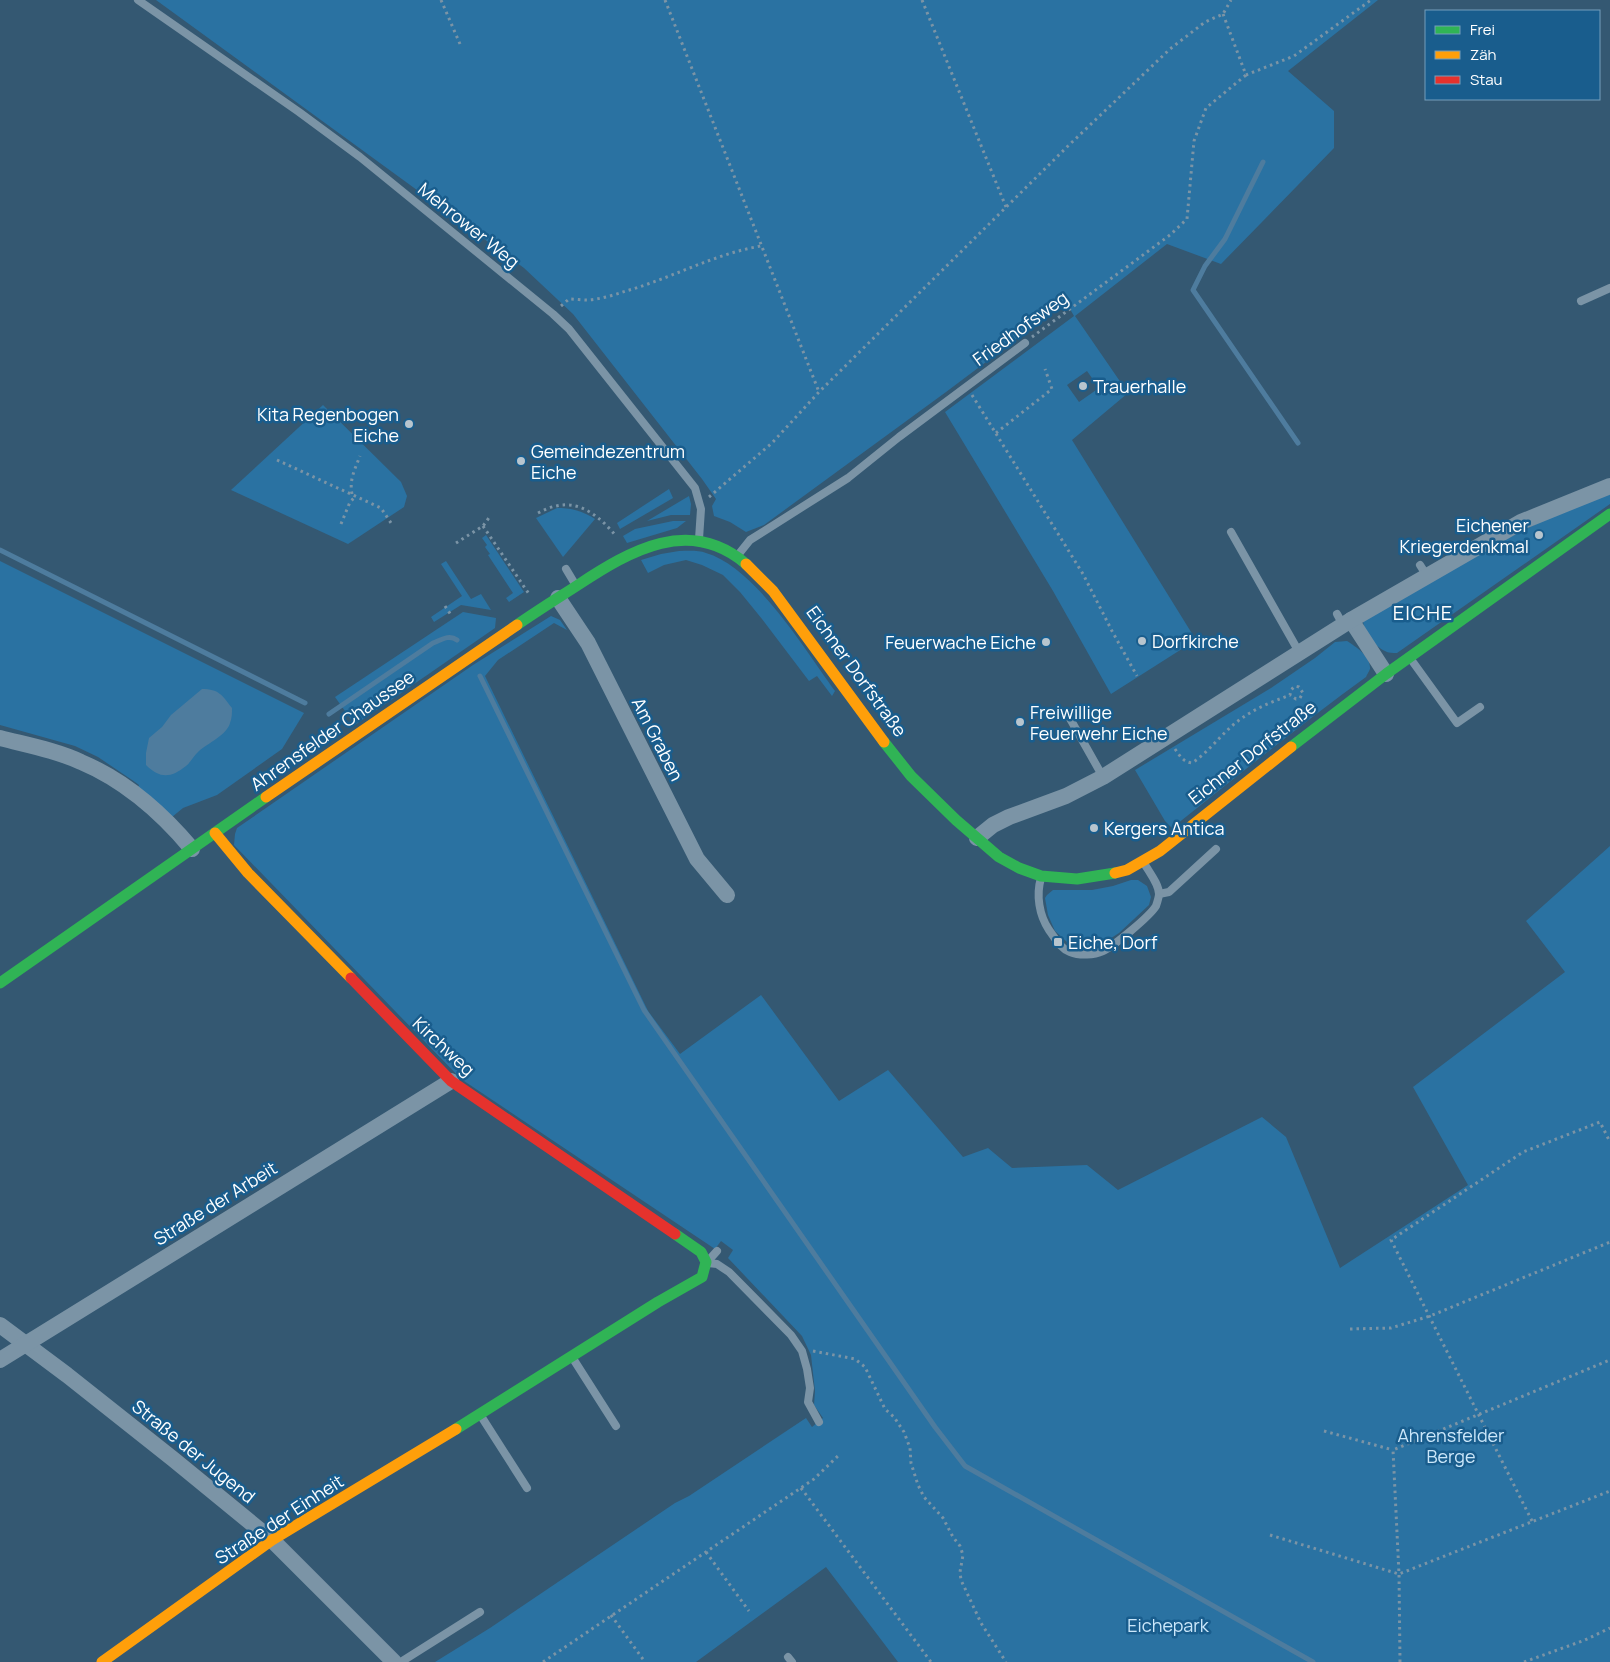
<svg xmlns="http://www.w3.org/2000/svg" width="1610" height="1662" viewBox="0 0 1610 1662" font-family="Manrope,sans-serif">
	<rect width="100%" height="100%" fill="#345872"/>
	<!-- green -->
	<g fill="#2a72a2" fill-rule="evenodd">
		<path d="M156,0H1378L1288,71L1334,111V148L1221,264L1167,244L1075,316L1128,393L1072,440L1196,640L1111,694L1053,591L945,412L1074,316L1066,302L946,392L764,525L746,532L730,522L714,516L712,506L716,499L702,479L573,314L524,268ZM1087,371L1099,388L1079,402L1067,385Z"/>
		<polygon points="323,405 401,482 407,496 404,507 348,544 231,490"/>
		<polygon points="669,489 673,498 620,529 617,523"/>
		<path d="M1610,493V504L1397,653C1393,653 1388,653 1385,651C1374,646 1364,632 1363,621L1496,544L1540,522Z"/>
		<polygon points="689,496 691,504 690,515 671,515 647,521"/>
		<path d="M557,508C571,508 583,511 595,519L563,557L536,518Z"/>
		<polygon points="673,521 686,521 677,528 627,543 623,536 635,529"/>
		<polygon points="486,535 524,592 509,602 506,598 513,593 488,555 490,554 485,547 487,545 482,538"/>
		<path d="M679,551C688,551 698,550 706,553C755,567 806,651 835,691L832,696L817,676L809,681L762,619L740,592L723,575L702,565L686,560L664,565L648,573L641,560L661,554Z"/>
		<polygon points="0,561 304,713 282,749 217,795 183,808 172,817 138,788 139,785 135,782 98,757 75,746 0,725"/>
		<polygon points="446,561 471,599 481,594 491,610 461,605 434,622 431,617 462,596 441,564"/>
		<polygon points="463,612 496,618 495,628 355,725 335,697"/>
		<polygon points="551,616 560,620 567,630 554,623 498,660 485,676 648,1011 680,1054 761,995 839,1101 888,1070 963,1157 988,1148 1012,1168 1087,1165 1118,1190 1262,1117 1286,1137 1340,1268 1468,1185 1413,1087 1565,972 1526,921 1610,846 1610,1662 898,1662 826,1567 696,1662 435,1662 490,1628 675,1503 689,1496 806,1418 812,1427 823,1418 814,1405 815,1391 811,1355 802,1336 728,1258 733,1250 721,1241 715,1249 461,1079 234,845 235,834 237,828 473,665"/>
		<path d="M1347,641C1356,647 1371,656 1370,669C1369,672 1367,674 1366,677C1300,725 1236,777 1172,828L1165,821L1135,770L1271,688L1315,658L1335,642Z"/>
		<polygon points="1131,880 1138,880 1147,886 1151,897 1149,905 1119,933 1105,942 1096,947 1081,948 1067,942 1055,931 1048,915 1045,898 1047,895 1053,890 1092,890 1113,886"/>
	</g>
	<!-- water -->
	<path fill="#4e7c9e" d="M202,689C219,689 222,695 232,708C232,713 232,718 230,723C227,735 208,743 199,751C194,755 191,762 186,766C171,778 160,779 146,765V753L149,738L162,727L171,715Z"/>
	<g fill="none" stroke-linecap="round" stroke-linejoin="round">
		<!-- stream -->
		<g stroke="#4e7c9e" stroke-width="5">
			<polyline points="1263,162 1225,239 1205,266 1193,290 1298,443"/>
			<polyline points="0,550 305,703"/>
			<polyline points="480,676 644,1010 935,1427 965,1466 1313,1662"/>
			<path d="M329,714L433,643C441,640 449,634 457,640"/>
		</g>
		<!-- path -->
		<g stroke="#7b94a6" stroke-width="3" stroke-dasharray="2.5 4" stroke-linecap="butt">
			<polyline points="441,0 460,44"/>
			<polyline points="665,0 819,392"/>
			<polyline points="922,0 1006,207"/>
			<polyline points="1223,14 1246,75 1294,56 1371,0"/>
			<path d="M561,306L569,299C575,299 582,300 588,300C601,299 614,295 626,291C672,278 714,254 761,246"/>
			<polyline points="1032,337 1170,235 1187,219 1194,141 1206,108 1246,75"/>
			<polyline points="972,395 1083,574 1112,631 1137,676"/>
			<polyline points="996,433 1052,389 1045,369"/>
			<polyline points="277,460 381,508 391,523"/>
			<path d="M352,494C349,480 355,469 360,456"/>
			<polyline points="709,497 772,443 819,392 1069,145 1170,49 1205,22 1223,14 1231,0"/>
			<path d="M538,513C544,510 550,507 556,506C581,500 601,518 616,536"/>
			<polyline points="341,524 350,502 356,496"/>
			<polyline points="483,526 529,594"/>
			<polyline points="456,543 483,526 491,515"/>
			<polyline points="445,606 451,615"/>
			<path d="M1175,749C1180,756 1183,762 1192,763C1209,752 1221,734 1238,721C1253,709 1272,702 1290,695L1291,690L1295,686L1299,687L1303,693L1300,698L1296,699L1290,695"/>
			<polyline points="1350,1329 1391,1328 1430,1316 1610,1242"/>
			<polyline points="813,1351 855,1359 865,1367 885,1409 894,1417 904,1432 910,1448 911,1463 918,1485 924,1497 943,1518 953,1537 960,1546 963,1555 960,1572 961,1580 981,1623 1006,1662"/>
			<polyline points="1324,1431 1393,1450"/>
			<polyline points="801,1488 931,1662"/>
			<polyline points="1532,1521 1391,1240 1523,1152 1600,1122 1610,1142"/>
			<polyline points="1270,1535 1399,1574 1610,1491"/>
			<polyline points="706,1552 749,1611"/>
			<polyline points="611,1615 645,1662"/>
			<polyline points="543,1662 814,1479 840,1454"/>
			<polyline points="1400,1662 1399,1574 1393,1450 1610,1360"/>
			<polyline points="1524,1662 1585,1640 1610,1628"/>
		</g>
		<!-- lane -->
		<g stroke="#7b94a6" stroke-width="8">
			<polyline points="138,0 299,112 360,157 553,314 569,329 695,488 701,509 699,539"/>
			<polyline points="1581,301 1610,288"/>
			<polyline points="1231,532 1299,652"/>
			<polyline points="738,555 750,540 848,478 899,437 1025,343"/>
			<polyline points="1420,565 1427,576"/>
			<polyline points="566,569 575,584"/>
			<polyline points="1337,614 1343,625"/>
			<polyline points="1410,658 1457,723 1480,707"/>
			<polyline points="1068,715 1103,777"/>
			<path d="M1041,878C1036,895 1039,915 1049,930C1055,938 1060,948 1070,952C1080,956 1094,955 1103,951C1114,946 1150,916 1156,906C1157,903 1159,897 1159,894C1159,884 1149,872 1144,863"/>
			<polyline points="1159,894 1169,892 1216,849"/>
			<polyline points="708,1261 717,1251"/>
			<polyline points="708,1263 717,1264 729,1272 791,1335 802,1351 807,1369 810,1388 808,1402 819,1422"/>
			<polyline points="572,1357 616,1426"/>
			<polyline points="481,1416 527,1488"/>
			<polyline points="788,1657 792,1662"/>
			<polyline points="401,1662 480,1612"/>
		</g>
		<!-- street -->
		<g stroke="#7b94a6" stroke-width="16">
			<polyline points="558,598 588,643 697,859 727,895"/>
			<polyline points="1351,620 1386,674"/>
			<path d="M0,738C27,745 55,750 81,762C126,781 161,812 192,849"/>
			<polyline points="977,838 993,825 1009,817 1066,796 1103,777 1351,620 1521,522 1610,486"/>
			<polyline points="0,1325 67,1375 173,1459 272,1540 394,1662"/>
			<polyline points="0,1360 451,1081"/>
		</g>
		<!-- fast -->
		<g stroke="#30b455" stroke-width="11">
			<path d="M517,625C537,611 558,598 578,585C631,550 690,516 746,564"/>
			<polyline points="884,742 911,776 956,820 999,857 1019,868 1041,876 1077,879 1115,873"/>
			<polyline points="1291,747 1386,674 1610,514"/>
			<polyline points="0,983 266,797"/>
			<polyline points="456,1429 658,1302 702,1277 706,1262 701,1252 675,1234"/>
		</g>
		<!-- slow -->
		<g stroke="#ff9f0a" stroke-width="11">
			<polyline points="746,564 773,591 884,742"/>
			<polyline points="266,797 517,625"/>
			<polyline points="215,833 248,873 351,978"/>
			<polyline points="1115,873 1127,870 1160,851 1291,747"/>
			<polyline points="102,1662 272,1540 456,1429"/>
		</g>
		<!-- jam -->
		<polyline stroke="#e5322d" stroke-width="11" points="351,978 451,1081 675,1234"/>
	</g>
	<!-- markers -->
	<g fill="#b8c5ce" stroke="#195d8d" stroke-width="2">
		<circle cx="1083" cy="386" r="5"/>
		<circle cx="409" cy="424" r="5"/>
		<circle cx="521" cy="461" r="5"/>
		<circle cx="1539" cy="535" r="5"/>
		<circle cx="1142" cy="641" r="5"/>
		<circle cx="1046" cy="642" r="5"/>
		<circle cx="1020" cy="722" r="5"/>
		<circle cx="1094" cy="828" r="5"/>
		<rect x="1053" y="937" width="10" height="10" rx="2.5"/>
	</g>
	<g text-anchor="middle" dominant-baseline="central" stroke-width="5" stroke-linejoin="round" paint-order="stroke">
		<!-- street labels -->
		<g font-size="18" fill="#fff" stroke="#195d8d">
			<text transform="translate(469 225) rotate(39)">Mehrower Weg</text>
			<text transform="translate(1020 328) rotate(-36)">Friedhofsweg</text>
			<text transform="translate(857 671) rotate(54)">Eichner Dorfstraße</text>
			<text transform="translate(332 730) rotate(-35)">Ahrensfelder Chaussee</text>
			<text transform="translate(658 739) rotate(63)">Am Graben</text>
			<text transform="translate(1252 752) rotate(-38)">Eichner Dorfstraße</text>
			<text transform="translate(444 1046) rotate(43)">Kirchweg</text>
			<text transform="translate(215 1203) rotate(-32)">Straße der Arbeit</text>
			<text transform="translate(194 1451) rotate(39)">Straße der Jugend</text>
			<text transform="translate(279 1519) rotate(-33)">Straße der Einheit</text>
		</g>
		<!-- poi labels -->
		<g font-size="18" fill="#fff" stroke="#195d8d" text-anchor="start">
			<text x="1093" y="386">Trauerhalle</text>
			<text x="399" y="414" text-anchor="end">Kita Regenbogen<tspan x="399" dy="21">Eiche</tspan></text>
			<text x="531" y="451">Gemeindezentrum<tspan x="531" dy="21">Eiche</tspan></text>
			<text x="1529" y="525" text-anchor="end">Eichener<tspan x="1529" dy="21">Kriegerdenkmal</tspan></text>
			<text x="1152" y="641">Dorfkirche</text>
			<text x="1036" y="642" text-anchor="end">Feuerwache Eiche</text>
			<text x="1030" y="712">Freiwillige<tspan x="1030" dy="21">Feuerwehr Eiche</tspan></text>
			<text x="1104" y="828">Kergers Antica</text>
			<text x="1068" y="942">Eiche, Dorf</text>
		</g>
		<!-- park labels -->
		<g font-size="18" fill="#cbe7fa" stroke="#195d8d">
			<text x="1451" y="1435">Ahrensfelder<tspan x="1451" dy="21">Berge</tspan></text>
			<text x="1168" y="1625">Eichepark</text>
		</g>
		<!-- quarter labels -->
		<g font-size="20" letter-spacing="1" fill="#fff" stroke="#195d8d">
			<text x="1423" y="612">EICHE</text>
		</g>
	</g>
	<!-- legend -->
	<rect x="1425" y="10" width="175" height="90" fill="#195d8d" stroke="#759ebb"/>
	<rect x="1435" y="26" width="25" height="8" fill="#30b455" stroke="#759ebb"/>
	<text x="1470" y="35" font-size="15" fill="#ffffff">Frei</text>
	<rect x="1435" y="51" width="25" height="8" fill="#ff9f0a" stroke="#759ebb"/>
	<text x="1470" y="60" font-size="15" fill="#ffffff">Zäh</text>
	<rect x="1435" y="76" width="25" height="8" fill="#e5322d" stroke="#759ebb"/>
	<text x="1470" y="85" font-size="15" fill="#ffffff">Stau</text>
</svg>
